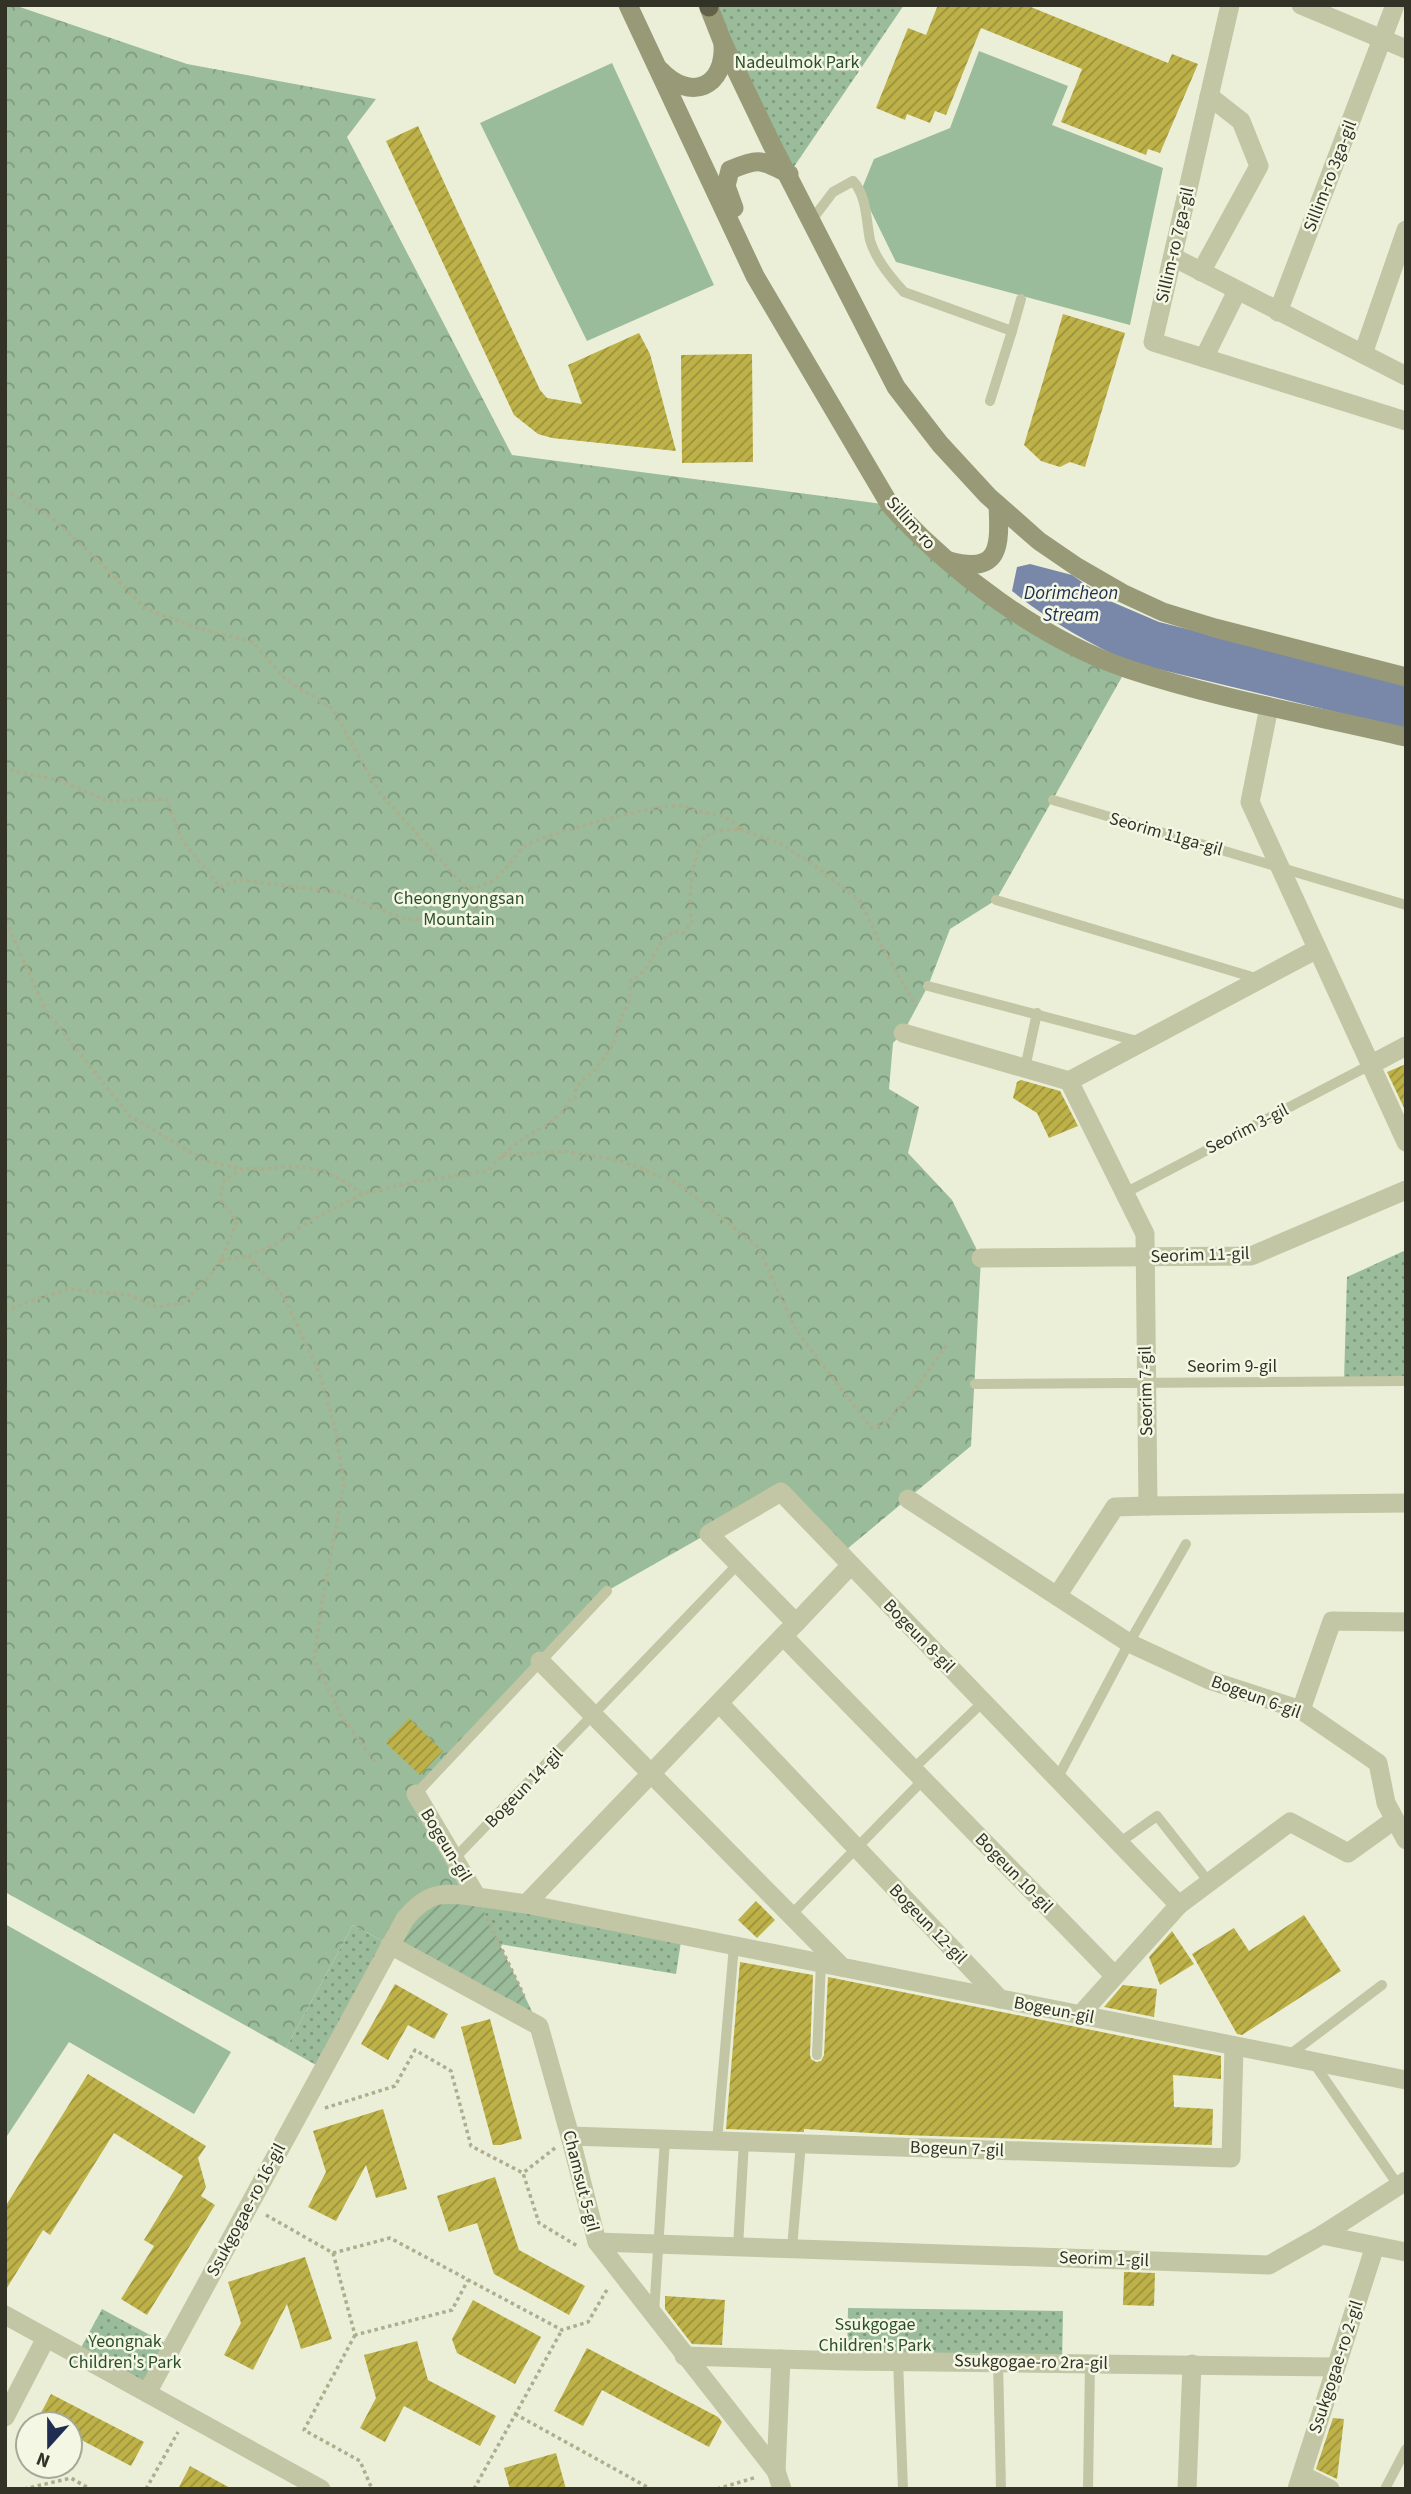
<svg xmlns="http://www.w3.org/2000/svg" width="1411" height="2494" viewBox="0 0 1411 2494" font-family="'Source Sans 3',sans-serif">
	<defs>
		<pattern id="grass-dots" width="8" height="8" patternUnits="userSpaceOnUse" patternTransform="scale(1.75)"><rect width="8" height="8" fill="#9abc9a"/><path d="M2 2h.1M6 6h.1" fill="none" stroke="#7e997d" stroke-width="1.8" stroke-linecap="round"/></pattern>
		<pattern id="forest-crowns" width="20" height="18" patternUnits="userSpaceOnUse" patternTransform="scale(1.75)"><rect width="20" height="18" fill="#9abc9a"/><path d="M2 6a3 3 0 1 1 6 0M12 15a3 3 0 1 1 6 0" fill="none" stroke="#7e997d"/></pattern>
		<pattern id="garden-furrows" width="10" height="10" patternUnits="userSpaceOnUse" patternTransform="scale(1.75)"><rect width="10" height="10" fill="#9abc9a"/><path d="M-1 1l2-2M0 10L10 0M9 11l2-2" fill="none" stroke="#7e997d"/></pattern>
		<pattern id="building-hatch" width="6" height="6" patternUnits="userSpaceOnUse" patternTransform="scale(1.75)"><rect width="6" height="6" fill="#bdb148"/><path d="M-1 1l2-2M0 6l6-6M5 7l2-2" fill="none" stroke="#9a913c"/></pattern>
	</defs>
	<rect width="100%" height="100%" fill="#ebefd8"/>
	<!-- grass -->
	<g fill="url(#grass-dots)">
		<polygon points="711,5 904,5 789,174"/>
		<polygon points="1406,1250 1406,1381 1344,1381 1347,1277"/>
		<polygon points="477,1897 682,1935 676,1974 499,1944"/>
		<polygon points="353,1925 390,1945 323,2069 286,2048"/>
		<polygon points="848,2308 1063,2311 1062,2363 847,2361"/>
		<polygon points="102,2309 172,2347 147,2393 77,2355"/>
	</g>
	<!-- forest -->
	<polygon fill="url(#forest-crowns)" points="5,5 14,5 187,64 376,99 347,137 512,455 890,505 953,567 1127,668 996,900 950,929 928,986 903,1033 893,1043 889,1089 919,1107 908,1153 952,1200 981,1258 971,1446 841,1554 781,1492 607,1591 416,1794 477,1897 390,1945 353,1925 286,2048 5,1892"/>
	<!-- garden -->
	<polygon fill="url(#garden-furrows)" points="477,1897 539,2026 390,1945 415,1907"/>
	<!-- pitch -->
	<g fill="#9abc9a">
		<polygon points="979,51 1068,86 1052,125 1163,168 1130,325 896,262 861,191 874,159 950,128"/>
		<polygon points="612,63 714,285 587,341 480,123"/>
		<polygon points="5,1924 231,2052 194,2114 69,2042 5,2139"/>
	</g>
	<!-- water -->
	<path fill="#7988a9" d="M1030,564L1072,575L1110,601L1159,622L1406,684V729L1133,663C1089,644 1050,621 1012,591L1017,567Z"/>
	<!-- building -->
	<g fill="url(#building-hatch)">
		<polygon points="938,5 1026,5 1168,63 1172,54 1198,64 1160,153 1148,149 1146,155 1061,122 1082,69 981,28 946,115 935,111 930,123 907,114 905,120 876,108 908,28 926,35"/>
		<polygon points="418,126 540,390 547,398 582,404 568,365 639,333 650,354 676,451 552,438 538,434 514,415 386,141"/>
		<polygon points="1063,314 1125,333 1085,467 1070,462 1060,467 1041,461 1024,445"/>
		<polygon points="752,354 753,462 682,463 681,355"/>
		<polygon points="1406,1064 1406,1112 1387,1072"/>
		<polygon points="1021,1080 1060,1091 1078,1126 1049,1138 1037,1113 1013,1098 1017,1082"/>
		<polygon points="409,1718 443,1751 420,1775 386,1743"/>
		<polygon points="756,1901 775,1920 757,1938 738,1920"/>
		<polygon points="1304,1915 1341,1971 1242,2035 1237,2034 1192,1954 1234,1928 1249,1951"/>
		<polygon points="1172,1931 1194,1964 1160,1985 1149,1957"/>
		<polygon points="740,1962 813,1975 810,2055 811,2059 816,2062 821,2061 824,2055 828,1977 1221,2056 1221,2079 1173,2075 1174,2107 1213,2109 1212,2145 902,2135 804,2129 804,2132 726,2129"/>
		<polygon points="395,1984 448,2014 434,2039 408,2025 388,2060 361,2044"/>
		<polygon points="1123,1985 1157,1989 1154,2017 1104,2007"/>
		<polygon points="490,2019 522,2139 500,2145 493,2145 461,2027"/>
		<polygon points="88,2074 206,2146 198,2158 206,2187 201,2196 215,2205 147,2315 121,2299 154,2246 144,2240 183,2176 114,2133 50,2235 43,2230 5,2291 5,2207"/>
		<polygon points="383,2109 407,2189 376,2198 366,2165 336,2221 308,2207 326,2172 313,2131"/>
		<polygon points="495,2177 519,2250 585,2286 569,2315 494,2274 477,2223 449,2232 437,2196"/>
		<polygon points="305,2257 332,2339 301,2349 287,2304 253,2370 224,2355 241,2323 228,2282"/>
		<polygon points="1124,2272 1155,2273 1154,2306 1123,2305"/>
		<polygon points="665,2296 725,2300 722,2345 692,2344 665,2309"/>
		<polygon points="473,2300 541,2337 515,2384 457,2353 452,2339"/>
		<polygon points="417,2341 428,2380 496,2416 480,2446 404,2406 385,2442 360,2428 376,2398 364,2355"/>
		<polygon points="587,2348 718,2417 722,2422 709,2447 602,2390 583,2426 554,2411"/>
		<polygon points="51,2394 144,2442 131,2466 70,2434 70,2424 35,2424"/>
		<polygon points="1333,2418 1344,2419 1337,2479 1316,2469"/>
		<polygon points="556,2453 566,2489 510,2489 504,2468"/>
		<polygon points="190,2466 232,2489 178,2489"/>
	</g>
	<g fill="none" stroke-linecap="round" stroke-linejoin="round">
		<!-- path -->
		<g stroke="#acae8e" stroke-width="3.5" stroke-dasharray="3.5 3.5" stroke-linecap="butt">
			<polyline points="5,490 52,518 101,563 146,609 194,627 252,642 286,680 332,708 379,792 467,889 477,908 463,922 404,919 338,892 240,880 220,887 182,840 166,799 107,801 59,780 5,769"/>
			<polyline points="740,829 781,844 814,865 861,902 881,945 916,1006"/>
			<polyline points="5,914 13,937 46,1011 130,1116 206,1161 242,1169"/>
			<polyline points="502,1156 563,1151 618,1160 678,1183 758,1247 796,1330 871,1428 886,1423 910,1396 948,1343"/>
			<polyline points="248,1256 284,1297 319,1372 335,1428 344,1485 322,1603 314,1659 342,1717 375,1762"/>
			<polyline points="221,1260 248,1256 276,1244 308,1222 362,1194"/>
			<path d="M5,1310L67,1289L129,1295L157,1307L183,1303L208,1278L221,1260L237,1221L220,1199L224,1180C230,1177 237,1171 243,1169C250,1168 258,1170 265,1169C303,1162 332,1170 362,1194L414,1182L487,1171C500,1159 513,1144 529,1135C545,1126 560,1118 570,1100L575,1098L576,1089L581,1082L596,1069L613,1045L620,1019L629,1002L631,981L645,970L662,941L674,931L683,933L692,922C687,903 692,850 707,836C716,829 729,830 740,829C727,813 714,815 696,811C691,810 686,806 681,806C660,803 543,834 525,846C521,849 517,855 514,858C498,878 492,885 467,889"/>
			<polyline points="487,1918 524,1996"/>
			<polyline points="325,2108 395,2086 415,2050 451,2071 471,2146 523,2173"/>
			<polyline points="555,2148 523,2173 539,2223 579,2247"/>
			<polyline points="266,2215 333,2253 390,2238 562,2330 588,2322 608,2288"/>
			<polyline points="333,2253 355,2335 452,2310 468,2280"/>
			<polyline points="355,2335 304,2430 360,2461 372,2489"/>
			<polyline points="515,2414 651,2489"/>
			<polyline points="24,2489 71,2478 90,2489"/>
			<polyline points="146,2489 178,2432"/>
			<polyline points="474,2489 562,2330"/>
			<polyline points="717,2489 757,2477"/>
		</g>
		<!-- service -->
		<g stroke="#c2c6a5" stroke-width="10">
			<path d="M811,221L833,192L853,181C867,196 866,220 870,240C875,258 891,278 904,292L1012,331L990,401"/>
			<polyline points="1012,331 1021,299"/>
			<polyline points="1053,800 1406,905"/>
			<polyline points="996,900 1259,979"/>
			<polyline points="928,986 1141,1042"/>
			<polyline points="1025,1068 1037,1013"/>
			<polyline points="1125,1193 1370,1065"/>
			<polyline points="975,1384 1406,1381"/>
			<polyline points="913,1769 983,1702"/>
			<polyline points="1057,1779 1129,1643 1186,1544"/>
			<polyline points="416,1794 607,1591"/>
			<polyline points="1119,1843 1157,1816 1209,1882"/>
			<polyline points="454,1859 738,1564"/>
			<polyline points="791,1915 923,1780"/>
			<polyline points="817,2055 821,1963"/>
			<polyline points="1288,2056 1382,1985"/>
			<polyline points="1313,2062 1398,2185"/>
			<polyline points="717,2141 734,1946"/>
			<polyline points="738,2247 744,2141"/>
			<polyline points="792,2248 801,2143"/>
			<polyline points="654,2313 665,2139"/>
			<polyline points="898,2361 903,2489"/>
			<polyline points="998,2362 1001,2489"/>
			<polyline points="1088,2489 1090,2363"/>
			<polyline points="1385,2489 1406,2449"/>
		</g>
		<!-- minor -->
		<g stroke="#c2c6a5" stroke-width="19">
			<polyline points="1230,5 1153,342 1406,421"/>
			<polyline points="1301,5 1406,49"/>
			<polyline points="1173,257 1406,376"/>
			<polyline points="1201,272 1259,166 1241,121 1209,96"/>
			<polyline points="1278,312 1395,5"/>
			<polyline points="1363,354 1406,230"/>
			<polyline points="1204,358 1237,291"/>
			<polyline points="1269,707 1250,802 1406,1142"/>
			<polyline points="903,1033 1069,1081 1145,1234 1148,1506 1406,1503"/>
			<polyline points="1370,1065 1406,1046"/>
			<polyline points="1069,1081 1317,949"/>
			<polyline points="981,1258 1251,1256 1406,1190"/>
			<polyline points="908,1499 1129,1643 1209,1680 1301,1710 1378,1763 1386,1803 1406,1840"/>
			<polyline points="1057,1596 1115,1507 1148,1506"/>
			<polyline points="796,1623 851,1565"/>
			<polyline points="540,1661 842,1967"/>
			<polyline points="719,1703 1000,1999"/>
			<polyline points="1301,1710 1332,1621 1406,1622"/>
			<polyline points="416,1794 477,1897 526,1904 1406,2080"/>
			<polyline points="526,1904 783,1636"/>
			<polyline points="1179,1905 1290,1822 1348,1853 1394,1820"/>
			<polyline points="390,1945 539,2026 570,2136 597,2242 776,2471 782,2489"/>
			<polyline points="1080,2015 1179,1905 781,1492 709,1534 796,1623 783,1636 1115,1976"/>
			<polyline points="570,2136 1231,2158 1234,2046"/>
			<polyline points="1322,2235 1406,2181"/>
			<polyline points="597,2242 1269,2265 1322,2235 1406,2252"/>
			<path d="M5,2315L147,2393L405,1919C428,1891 443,1892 477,1897"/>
			<polyline points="684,2356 847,2361 1336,2367"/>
			<polyline points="147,2393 321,2489"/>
			<polyline points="5,2417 46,2338"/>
			<polyline points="776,2471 781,2359"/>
			<polyline points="1302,2475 1330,2489"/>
			<polyline points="1187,2489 1192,2364"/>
			<polyline points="1297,2489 1375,2246"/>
		</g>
		<!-- secondary -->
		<g stroke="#989977" stroke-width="19">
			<path d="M628,5L755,276L890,505C951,572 1041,640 1128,669C1218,699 1313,715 1406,737"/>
			<polyline points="708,5 723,43 771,143 896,387 940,444 988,496 1039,541 1077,567 1122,593 1163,612 1215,628 1406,677"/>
			<path d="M660,70C690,102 726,88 723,43"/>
			<path d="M734,208L726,186L730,170C760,157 761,160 789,174"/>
			<path d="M949,561C1001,575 1000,546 998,505"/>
		</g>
		<!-- trunk -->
		<polyline stroke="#62624b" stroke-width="19" points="709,5 709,7"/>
	</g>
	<g text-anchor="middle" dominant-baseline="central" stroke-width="5" stroke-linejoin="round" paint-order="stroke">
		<!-- park labels -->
		<g font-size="18" fill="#2c4e2c" stroke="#f3f7e4">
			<text x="797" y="62">Nadeulmok Park</text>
			<text x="459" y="898">Cheongnyongsan<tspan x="459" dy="21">Mountain</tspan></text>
			<text x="875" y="2324">Ssukgogae<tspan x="875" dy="21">Children's Park</tspan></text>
			<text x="125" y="2341">Yeongnak<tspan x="125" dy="21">Children's Park</tspan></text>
		</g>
		<!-- street labels -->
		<g font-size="18" fill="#323226" stroke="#f3f7e4">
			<text transform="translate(1330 176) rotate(-69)">Sillim-ro 3ga-gil</text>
			<text transform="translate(1175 245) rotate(-77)">Sillim-ro 7ga-gil</text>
			<text transform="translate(911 523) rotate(48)">Sillim-ro</text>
			<text transform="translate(1166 834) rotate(16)">Seorim 11ga-gil</text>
			<text transform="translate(1247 1129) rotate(-27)">Seorim 3-gil</text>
			<text transform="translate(1200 1255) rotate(-2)">Seorim 11-gil</text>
			<text x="1232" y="1366">Seorim 9-gil</text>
			<text transform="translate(1146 1391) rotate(-91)">Seorim 7-gil</text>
			<text transform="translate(919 1636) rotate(46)">Bogeun 8-gil</text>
			<text transform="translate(1256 1697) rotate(20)">Bogeun 6-gil</text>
			<text transform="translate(524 1788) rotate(-46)">Bogeun 14-gil</text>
			<text transform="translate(446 1845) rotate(59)">Bogeun-gil</text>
			<text transform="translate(1014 1873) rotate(46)">Bogeun 10-gil</text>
			<text transform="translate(928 1924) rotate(46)">Bogeun 12-gil</text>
			<text transform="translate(1054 2010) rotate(11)">Bogeun-gil</text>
			<text transform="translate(957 2149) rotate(2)">Bogeun 7-gil</text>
			<text transform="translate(581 2181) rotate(76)">Chamsut 5-gil</text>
			<text transform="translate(246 2210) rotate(-62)">Ssukgogae-ro 16-gil</text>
			<text transform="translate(1104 2259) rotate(2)">Seorim 1-gil</text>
			<text transform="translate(1031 2362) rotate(1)">Ssukgogae-ro 2ra-gil</text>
			<text transform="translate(1336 2367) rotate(-72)">Ssukgogae-ro 2-gil</text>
		</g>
		<!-- water labels -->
		<g font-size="19" font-style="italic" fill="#1f2d50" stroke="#f3f7e4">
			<text x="1071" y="593">Dorimcheon<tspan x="1071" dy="22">Stream</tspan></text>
		</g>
	</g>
	<!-- border -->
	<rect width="1411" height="2494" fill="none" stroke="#323226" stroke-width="14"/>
	<!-- north arrow -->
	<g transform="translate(49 2445) rotate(201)"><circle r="33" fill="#f3f7e4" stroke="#a6a898" stroke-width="2"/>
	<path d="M0-5L12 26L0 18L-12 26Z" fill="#1f2d50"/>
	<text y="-10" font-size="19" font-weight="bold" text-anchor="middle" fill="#323226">N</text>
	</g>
</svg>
